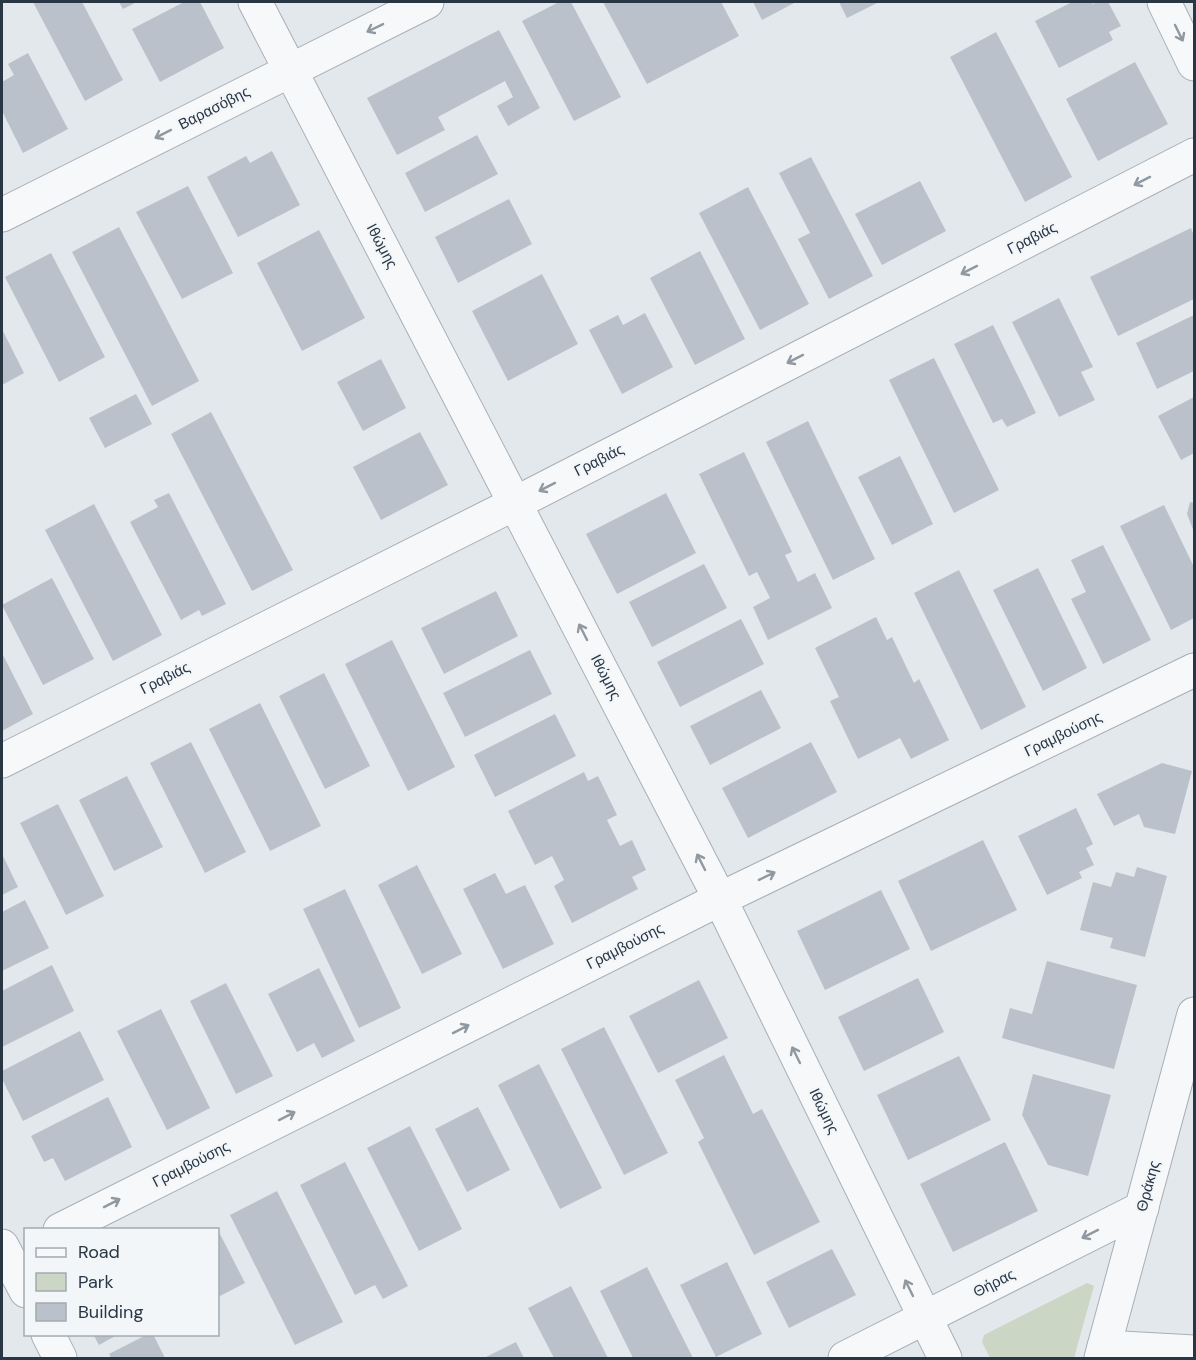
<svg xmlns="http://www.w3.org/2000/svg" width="1196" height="1360" viewBox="0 0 1196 1360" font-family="'DM Sans',sans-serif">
	<rect width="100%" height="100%" fill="#e3e8ec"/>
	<!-- green -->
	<polygon fill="#cbd6c4" points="1087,1283 1094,1286 1074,1358 990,1358 982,1342 984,1335"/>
	<!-- building -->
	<g fill="#bac1ca">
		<polygon points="33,2 82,2 123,80 85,101"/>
		<polygon points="119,2 137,2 123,9"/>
		<polygon points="184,2 200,2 224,48 160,82 132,29"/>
		<polygon points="559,2 571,2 621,97 574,121 522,21"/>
		<polygon points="603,2 721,2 739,36 647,84"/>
		<polygon points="753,2 796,2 762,20"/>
		<polygon points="839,2 879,2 847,18"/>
		<polygon points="1072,2 1092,2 1093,4 1097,2 1108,2 1121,26 1109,32 1113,40 1059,68 1035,21"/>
		<polygon points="499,30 540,108 508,126 497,106 513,97 505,81 438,117 445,130 397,155 367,98"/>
		<polygon points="996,32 1072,177 1025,202 950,57"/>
		<polygon points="28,53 68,129 23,153 2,111 2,82 14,75 8,64"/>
		<polygon points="1135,62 1168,124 1098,161 1066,99"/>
		<polygon points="477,135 498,174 425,212 405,173"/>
		<polygon points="272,151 300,205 238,237 207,177 246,156 250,163"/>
		<polygon points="811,157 873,276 829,299 798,239 810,233 779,173"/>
		<polygon points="920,181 946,231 882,265 855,214"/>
		<polygon points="188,186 233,273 182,299 136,212"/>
		<polygon points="748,187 809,304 760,330 699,213"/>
		<polygon points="509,199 532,244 458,283 435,237"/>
		<polygon points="119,227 199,381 152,406 72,252"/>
		<polygon points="1191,228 1194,236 1194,299 1118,336 1090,277"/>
		<polygon points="319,230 365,318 302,351 257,263"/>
		<polygon points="700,251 745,339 695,365 650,278"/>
		<polygon points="51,253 105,357 59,382 5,277"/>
		<polygon points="542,274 578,344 508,381 472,311"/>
		<polygon points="1059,298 1093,367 1081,372 1095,400 1059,417 1012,322"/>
		<polygon points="645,313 673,367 622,394 589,330 618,315 623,325"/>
		<polygon points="1194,315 1194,371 1157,389 1136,343"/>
		<polygon points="993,325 1036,413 1007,427 1002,419 993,423 954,344"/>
		<polygon points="2,329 24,373 2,385"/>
		<polygon points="934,358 999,490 954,513 889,380"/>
		<polygon points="381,359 406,408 363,431 337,382"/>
		<polygon points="136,394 152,424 105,448 89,418"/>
		<polygon points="1194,397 1194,453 1181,460 1158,416"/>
		<polygon points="211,412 293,570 252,591 171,434"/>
		<polygon points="808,421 875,559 833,580 766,442"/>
		<polygon points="420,432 448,485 381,520 353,467"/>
		<polygon points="744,452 792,552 785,555 798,582 815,573 832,608 768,640 753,607 770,598 757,572 749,576 699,474"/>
		<polygon points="900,456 933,524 892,545 858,477"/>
		<polygon points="169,493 226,604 202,616 199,610 181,620 130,522 158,507 154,500"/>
		<polygon points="666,493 696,553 617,594 586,534"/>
		<polygon points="1190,502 1194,503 1194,532 1187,514"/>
		<polygon points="94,504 162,635 113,661 45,530"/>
		<polygon points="1164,505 1194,567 1194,618 1171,630 1120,526"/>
		<polygon points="1103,545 1151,640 1103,664 1071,599 1086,592 1071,560"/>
		<polygon points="704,564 727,608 652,647 629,602"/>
		<polygon points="1038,568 1087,668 1043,691 993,590"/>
		<polygon points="959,570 1026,707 981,730 914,593"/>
		<polygon points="52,578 94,659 43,685 2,605"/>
		<polygon points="496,591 518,636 444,674 421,628"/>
		<polygon points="876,617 887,640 892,637 914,683 919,679 949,740 911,759 900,738 858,759 830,701 839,697 815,648"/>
		<polygon points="741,619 764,664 680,707 657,662"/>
		<polygon points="392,640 455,767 408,791 345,664"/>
		<polygon points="530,650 552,694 465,737 443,693"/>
		<polygon points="2,653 33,714 2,731"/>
		<polygon points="324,673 370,766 325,789 279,696"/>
		<polygon points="761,690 781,728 710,765 690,726"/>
		<polygon points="260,703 321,826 270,851 209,729"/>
		<polygon points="555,714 576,756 495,797 474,755"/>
		<polygon points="191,742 246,852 205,873 150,763"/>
		<polygon points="811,742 837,792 748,838 722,788"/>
		<polygon points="1162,763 1192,771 1175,834 1144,827 1139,814 1114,826 1097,794"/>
		<polygon points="584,772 588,781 598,776 617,815 607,820 620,846 632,840 646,870 632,877 638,889 572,923 554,886 564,880 552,856 535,865 508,811"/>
		<polygon points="127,776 163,847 114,871 79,800"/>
		<polygon points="58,804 104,896 66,915 20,823"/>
		<polygon points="1076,808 1093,844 1086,848 1094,865 1079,872 1082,878 1047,895 1018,836"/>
		<polygon points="983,840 1017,910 931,951 898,881"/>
		<polygon points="2,854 18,887 2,895"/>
		<polygon points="417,865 462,954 422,974 378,885"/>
		<polygon points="1137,867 1167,876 1145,957 1110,948 1113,938 1080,930 1093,882 1111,887 1116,872 1134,877"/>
		<polygon points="495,873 506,894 525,885 554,944 503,969 463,889"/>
		<polygon points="345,889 401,1008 359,1028 303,909"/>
		<polygon points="881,890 910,949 825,990 797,931"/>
		<polygon points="25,900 49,948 2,971 2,912"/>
		<polygon points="1047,961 1137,985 1114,1069 1002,1038 1010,1008 1032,1014"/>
		<polygon points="52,965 74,1011 2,1047 2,991"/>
		<polygon points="319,968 355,1041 322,1058 314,1043 297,1052 268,994"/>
		<polygon points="918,978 944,1032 864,1071 838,1017"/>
		<polygon points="699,980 728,1038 658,1073 629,1016"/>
		<polygon points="226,983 273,1076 236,1094 190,1001"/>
		<polygon points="161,1009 210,1108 167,1130 117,1031"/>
		<polygon points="604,1027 668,1153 624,1175 561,1049"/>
		<polygon points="80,1031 104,1080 23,1121 2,1079 2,1071"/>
		<polygon points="724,1055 753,1114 762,1109 820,1222 754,1255 698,1142 704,1138 675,1080"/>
		<polygon points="959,1056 991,1120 908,1160 877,1095"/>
		<polygon points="539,1064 602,1188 560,1209 498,1085"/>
		<polygon points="1033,1074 1111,1095 1088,1176 1048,1165 1022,1115"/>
		<polygon points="108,1097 132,1147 65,1181 53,1158 44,1162 31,1136"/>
		<polygon points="478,1107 510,1170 467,1192 435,1129"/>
		<polygon points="410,1126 462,1229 419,1251 367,1148"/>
		<polygon points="1005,1142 1038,1211 953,1252 920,1184"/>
		<polygon points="345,1162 408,1286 383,1299 375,1285 355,1295 300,1185"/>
		<polygon points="277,1191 343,1322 295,1345 230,1215"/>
		<polygon points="220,1234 245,1283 218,1297 218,1235"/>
		<polygon points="832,1249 856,1295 789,1328 766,1282"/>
		<polygon points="727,1262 762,1334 716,1357 680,1285"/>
		<polygon points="647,1267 693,1358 633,1358 600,1291"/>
		<polygon points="571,1286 608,1358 554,1358 528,1308"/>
		<polygon points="93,1334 119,1334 99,1345"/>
		<polygon points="148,1334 153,1334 165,1358 111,1358 109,1354"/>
		<polygon points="516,1342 524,1358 484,1358"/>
	</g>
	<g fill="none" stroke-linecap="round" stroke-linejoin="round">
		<defs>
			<g id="minor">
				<polyline points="255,2 720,899 945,1358"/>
				<polyline points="1164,2 1194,64"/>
				<polyline points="2,215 427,2"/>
				<polyline points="2,761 516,503 1194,155"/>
				<polyline points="60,1230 720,899 1194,670"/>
				<polyline points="2,1246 26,1291"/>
				<polyline points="48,1334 60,1358"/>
				<polyline points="1104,1347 1194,1352"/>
				<polyline points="845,1358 1142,1208"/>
				<polyline points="1101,1358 1194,1014"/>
			</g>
		</defs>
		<!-- minor casing -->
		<use href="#minor" stroke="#a7afb7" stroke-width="35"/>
		<!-- minor -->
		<use href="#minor" stroke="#f6f8fa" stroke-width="33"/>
	</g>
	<!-- one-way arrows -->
	<defs><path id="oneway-shaft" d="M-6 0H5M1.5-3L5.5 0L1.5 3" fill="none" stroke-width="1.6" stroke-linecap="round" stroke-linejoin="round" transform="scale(1.5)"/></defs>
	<g stroke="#9098a0">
		<use href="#oneway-shaft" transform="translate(375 28) rotate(154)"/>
		<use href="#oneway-shaft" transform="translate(1179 33) rotate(64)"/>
		<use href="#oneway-shaft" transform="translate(163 134) rotate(153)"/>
		<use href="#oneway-shaft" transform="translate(1142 181) rotate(153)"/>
		<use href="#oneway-shaft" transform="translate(969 270) rotate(153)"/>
		<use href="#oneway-shaft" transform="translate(795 359) rotate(153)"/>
		<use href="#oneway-shaft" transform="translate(547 487) rotate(153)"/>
		<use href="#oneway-shaft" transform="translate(583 632) rotate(-117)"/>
		<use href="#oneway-shaft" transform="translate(701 862) rotate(-117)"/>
		<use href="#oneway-shaft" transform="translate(767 876) rotate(-26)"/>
		<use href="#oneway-shaft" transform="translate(461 1029) rotate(-27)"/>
		<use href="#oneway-shaft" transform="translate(796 1055) rotate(-116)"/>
		<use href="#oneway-shaft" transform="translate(287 1116) rotate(-27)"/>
		<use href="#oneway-shaft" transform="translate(112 1203) rotate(-27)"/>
		<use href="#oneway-shaft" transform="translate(1090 1234) rotate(153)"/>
		<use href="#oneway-shaft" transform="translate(909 1288) rotate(-116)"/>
	</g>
	<g text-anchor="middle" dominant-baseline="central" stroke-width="4.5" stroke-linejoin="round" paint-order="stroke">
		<!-- street labels -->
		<g font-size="15" fill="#293745" stroke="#f3f6f9">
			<text transform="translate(214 108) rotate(-27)">Βαρασόβης</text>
			<text transform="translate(1032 238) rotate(-27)">Γραβιάς</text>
			<text transform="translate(382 246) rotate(62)">Ιθώμης</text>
			<text transform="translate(599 460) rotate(-27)">Γραβιάς</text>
			<text transform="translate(606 677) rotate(63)">Ιθώμης</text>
			<text transform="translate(165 678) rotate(-27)">Γραβιάς</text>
			<text transform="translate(1063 734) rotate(-26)">Γραμβούσης</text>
			<text transform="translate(625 946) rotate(-27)">Γραμβούσης</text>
			<text transform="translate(824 1111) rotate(64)">Ιθώμης</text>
			<text transform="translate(191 1164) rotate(-27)">Γραμβούσης</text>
			<text transform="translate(1148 1186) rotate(-75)">Θράκης</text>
			<text transform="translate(994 1283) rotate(-27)">Θήρας</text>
		</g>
	</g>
	<!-- border -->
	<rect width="1196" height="1360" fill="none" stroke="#293745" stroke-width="6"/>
	<!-- legend -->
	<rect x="24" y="1228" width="195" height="108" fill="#f3f6f9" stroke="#a2aab1" stroke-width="1.5"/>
	<rect x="36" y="1248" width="30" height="9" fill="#f6f8fa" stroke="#a2aab1" stroke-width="1.5"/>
	<text x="78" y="1258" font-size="18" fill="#293745">Road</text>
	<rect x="36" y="1273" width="30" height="18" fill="#cbd6c4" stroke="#a2aab1" stroke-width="1.5"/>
	<text x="78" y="1288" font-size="18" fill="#293745">Park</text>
	<rect x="36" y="1303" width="30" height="18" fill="#bac1ca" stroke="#a2aab1" stroke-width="1.5"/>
	<text x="78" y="1318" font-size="18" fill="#293745">Building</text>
</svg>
